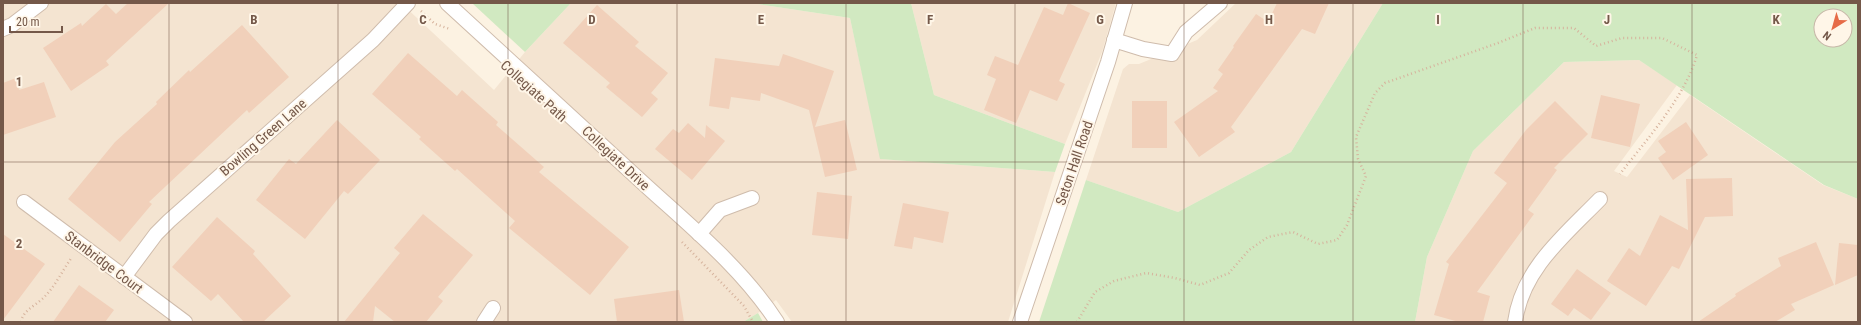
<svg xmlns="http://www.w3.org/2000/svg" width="1861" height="325" viewBox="0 0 1861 325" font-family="'Roboto Condensed',sans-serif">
	<rect width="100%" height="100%" fill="#fcf2e2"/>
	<!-- residential -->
	<g fill="#f4e4d1">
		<polygon points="3,3 401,3 494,90 525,52 571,3 751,3 850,18 881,159 1055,172 1008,322 792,322 776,300 758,313 743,322 3,322"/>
		<polygon points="911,3 1116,3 1102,52 1065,144 934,95"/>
		<polygon points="1236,3 1383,3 1291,152 1178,212 1086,180 1123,69 1129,64 1139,64 1197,40"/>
		<polygon points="1639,60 1677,85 1614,171 1627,177 1690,95 1823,185 1858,199 1858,322 1415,322 1427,257 1473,151 1564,62"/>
	</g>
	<!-- green -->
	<g fill="#d1e9c1" fill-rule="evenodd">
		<polygon points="472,3 571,3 525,52"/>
		<polygon points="751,3 911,3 934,95 1065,144 1055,172 880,159 850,18"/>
		<path d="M1383,3H1858V199L1824,185L1639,60L1564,62L1473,151L1427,257L1415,322H1039L1086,180L1178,212L1291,152ZM1821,16H1845V40H1821Z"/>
		<polygon points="758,313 763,322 743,322"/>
	</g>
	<!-- building -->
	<g fill="#f1d0ba">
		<polygon points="128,3 169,3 106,61 109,65 71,91 43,48 81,23 82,26 106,4 116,14"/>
		<polygon points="1068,3 1090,13 1059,81 1065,84 1057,101 1030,90 1016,123 984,110 996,79 987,75 995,56 1018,65 1044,7 1063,15"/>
		<polygon points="1277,3 1329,3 1315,34 1302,29 1231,127 1235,132 1199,157 1174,122 1218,91 1213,88 1223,74 1218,70 1234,47 1233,46 1256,14 1268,22"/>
		<polygon points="597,5 639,42 635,46 668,73 651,93 658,99 642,117 606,87 610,83 563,43"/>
		<polygon points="242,25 289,77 249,113 247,110 149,202 152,204 120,242 68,199 115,142 157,104 156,102 189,70 190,72"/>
		<polygon points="408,53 457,96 462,90 498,122 496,125 544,167 539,172 629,247 590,295 509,228 515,221 457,169 455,171 419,139 421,137 372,94"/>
		<polygon points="783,54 834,71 815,127 845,120 857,170 825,177 809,110 761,93 760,101 731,97 729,109 709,106 715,58 779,66"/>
		<polygon points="16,78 19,90 44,82 56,117 3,135 3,83"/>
		<polygon points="1601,95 1640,104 1630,147 1591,138"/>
		<rect x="1132" y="101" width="35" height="47"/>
		<polygon points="1555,101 1588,134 1554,168 1557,170 1528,210 1534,214 1477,292 1490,296 1483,322 1459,322 1434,315 1449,264 1446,262 1507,183 1494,173 1526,130"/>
		<polygon points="337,120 380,160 348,194 344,191 305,239 256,200 289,159 296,164"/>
		<polygon points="1686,122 1708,155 1673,180 1658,158 1666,152 1658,141"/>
		<polygon points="688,123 705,138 706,125 725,141 692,180 655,149 673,129 679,133"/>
		<polygon points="1732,178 1733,216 1705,217 1679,269 1672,266 1646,306 1607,281 1629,248 1640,256 1660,215 1688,230 1686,179"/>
		<polygon points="817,192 852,196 848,239 812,235"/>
		<polygon points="903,203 949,212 943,243 914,237 912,249 894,246"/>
		<polygon points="423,214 473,255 438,297 443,301 426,322 395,322 375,306 373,322 344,322 400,253 394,248"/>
		<polygon points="217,217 255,251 253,254 291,296 263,322 244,322 218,294 211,301 172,267"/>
		<polygon points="3,234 45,264 3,320"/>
		<polygon points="1816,242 1834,285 1791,304 1795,310 1775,322 1698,322 1736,296 1735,294 1781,266 1778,258"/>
		<polygon points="1839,243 1858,245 1858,275 1835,285"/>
		<polygon points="1577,269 1611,293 1591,320 1574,308 1568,316 1551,304"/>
		<polygon points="79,285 114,310 105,322 53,322"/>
		<polygon points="679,290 684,322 617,322 614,299"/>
	</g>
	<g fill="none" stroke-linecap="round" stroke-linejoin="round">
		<defs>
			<g id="minor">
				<path d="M447,3C512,63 578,123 643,183C690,226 742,268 777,322"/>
				<polyline points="3,29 12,25 41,3"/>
				<polyline points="1114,40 1143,49 1172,54 1186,32 1220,3"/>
				<polyline points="24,202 185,322"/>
				<polyline points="699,234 720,210 752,198"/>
				<polyline points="124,277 156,234 169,221 373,40 408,3"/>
				<polyline points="484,322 493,308"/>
				<polyline points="1020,322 1108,62 1125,3"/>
				<path d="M1515,322C1522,269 1565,235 1600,199"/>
			</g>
		</defs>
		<!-- minor casing -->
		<use href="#minor" stroke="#cfbcac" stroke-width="16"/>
		<!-- path -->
		<g stroke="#d6b39d" stroke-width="2.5" stroke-dasharray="1 3" stroke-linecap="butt">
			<polyline points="421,11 435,24 450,29"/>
			<polyline points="682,242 744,306 753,322"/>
			<path d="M21,322C23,311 33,307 41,300C54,289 62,271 72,257"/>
			<path d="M1077,322L1095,292L1114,281L1146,273L1175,278L1200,285L1229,273L1249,250L1268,237L1293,232L1318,244L1337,240L1347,225L1366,176L1358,159L1356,137L1375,93L1385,83L1498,43L1535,28H1574L1596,46L1622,38H1662L1697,55C1685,97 1647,139 1620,174"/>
		</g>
		<!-- minor -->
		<use href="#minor" stroke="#fff" stroke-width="14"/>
	</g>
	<!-- grid -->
	<path fill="none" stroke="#745849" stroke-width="1" stroke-opacity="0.55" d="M169,3V322M338,3V322M508,3V322M677,3V322M846,3V322M1015,3V322M1184,3V322M1353,3V322M1523,3V322M1692,3V322M3,162H1858"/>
	<g text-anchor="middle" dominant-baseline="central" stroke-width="4" stroke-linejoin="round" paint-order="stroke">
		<!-- street labels -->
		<g font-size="14" fill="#745849" stroke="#fff6e8">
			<text transform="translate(534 91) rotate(42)">Collegiate Path</text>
			<text transform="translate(263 137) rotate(-41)">Bowling Green Lane</text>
			<text transform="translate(616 158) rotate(43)">Collegiate Drive</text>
			<text transform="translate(1074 163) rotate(-71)">Seton Hall Road</text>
			<text transform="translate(104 262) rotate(37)">Stanbridge Court</text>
		</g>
	</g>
	<g font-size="13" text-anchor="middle" font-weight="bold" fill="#745849" stroke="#fff6e8" stroke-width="4" stroke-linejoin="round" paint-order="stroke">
		<text x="254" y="24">B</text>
		<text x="423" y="24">C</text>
		<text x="592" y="24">D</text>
		<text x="761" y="24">E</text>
		<text x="930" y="24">F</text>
		<text x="1100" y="24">G</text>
		<text x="1269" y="24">H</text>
		<text x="1438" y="24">I</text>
		<text x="1607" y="24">J</text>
		<text x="1776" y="24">K</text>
		<text x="19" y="86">1</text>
		<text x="19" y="248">2</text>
	</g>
	<!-- border -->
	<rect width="1861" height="325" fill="none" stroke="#745849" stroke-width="8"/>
	<!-- north arrow -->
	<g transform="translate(1833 28) rotate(217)"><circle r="19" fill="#fff6e8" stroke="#c7b7a8"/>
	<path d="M0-3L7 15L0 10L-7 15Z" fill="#e66b47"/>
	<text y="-6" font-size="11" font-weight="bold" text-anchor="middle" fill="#745849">N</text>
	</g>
	<!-- scale -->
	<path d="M10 26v6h52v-6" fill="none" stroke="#745849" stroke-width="2"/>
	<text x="16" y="26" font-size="12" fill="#745849" stroke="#fff6e8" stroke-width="3" paint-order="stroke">20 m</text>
</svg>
